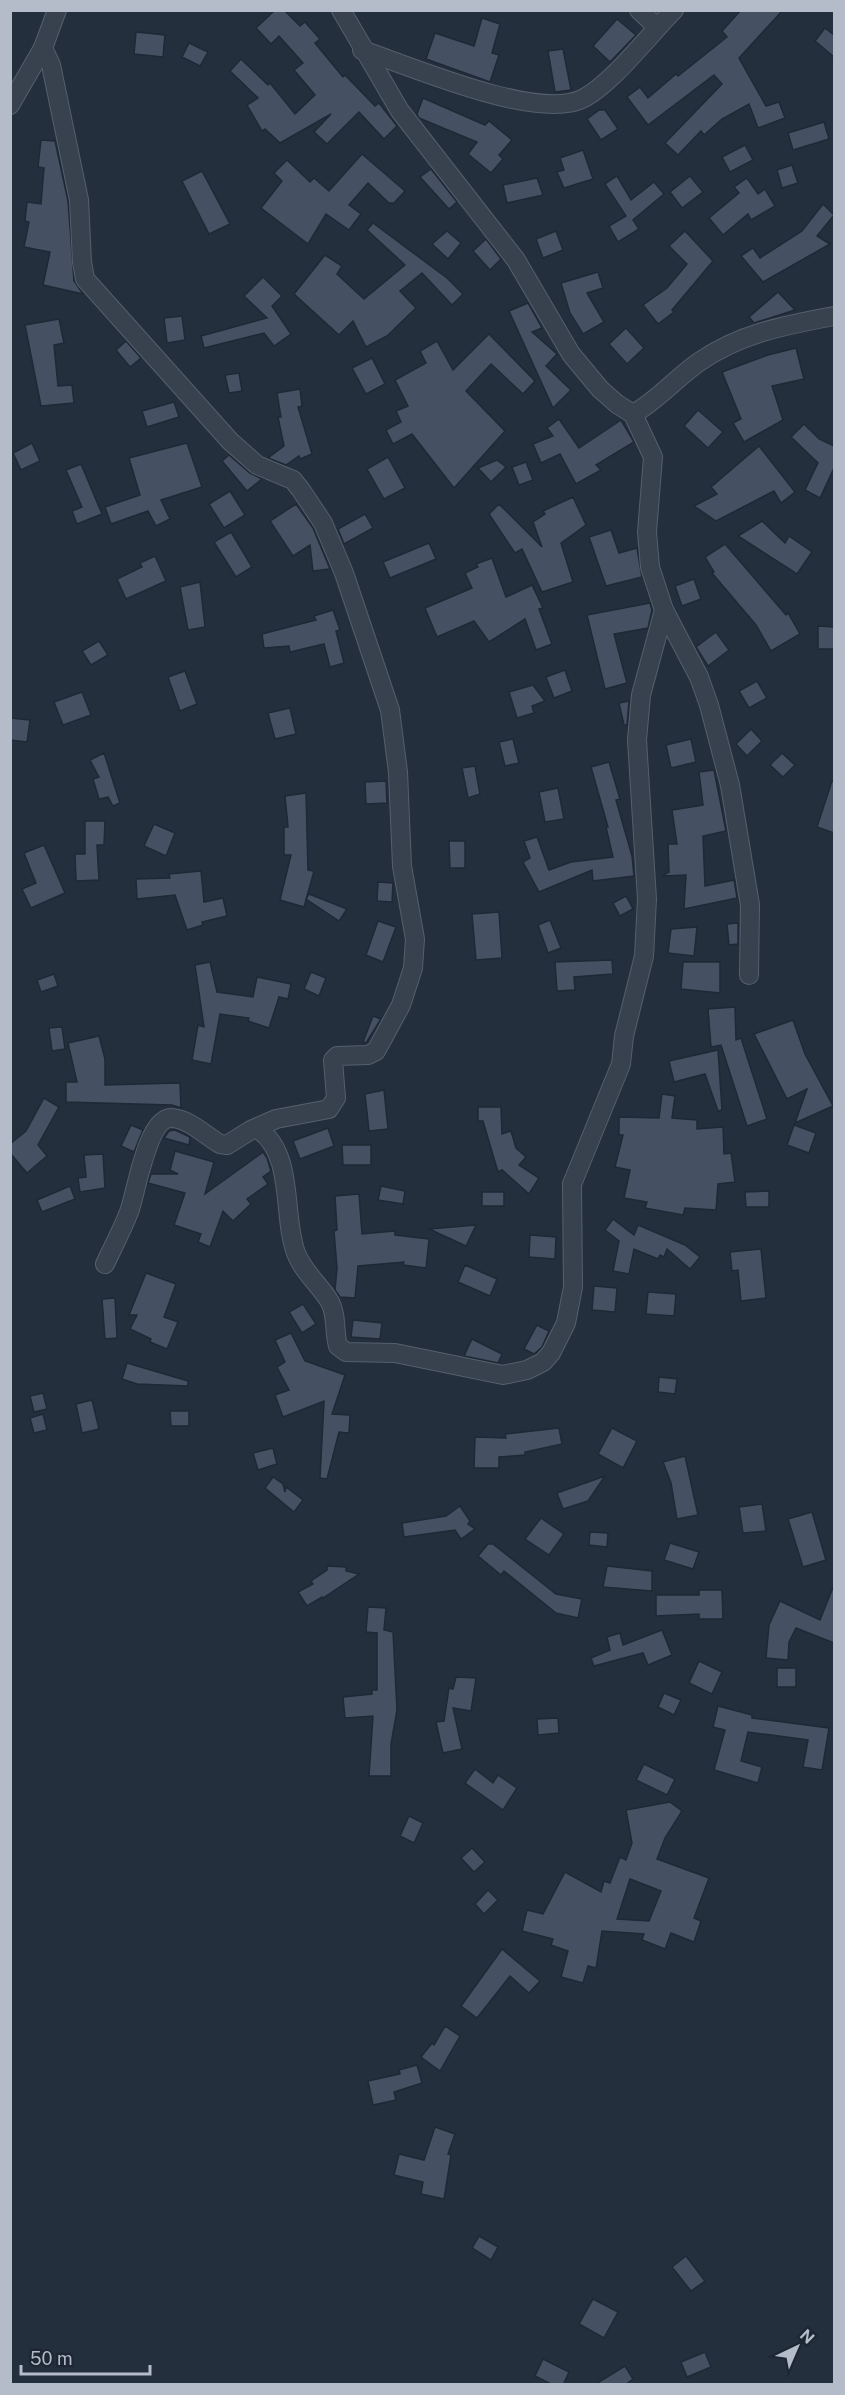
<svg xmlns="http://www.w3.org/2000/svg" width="845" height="2395" viewBox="0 0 845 2395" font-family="'Public Sans',sans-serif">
	<rect width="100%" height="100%" fill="#242f3e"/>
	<!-- building -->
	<g fill="#455162" stroke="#1f2835" stroke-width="1.5" fill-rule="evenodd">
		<polygon points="275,10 284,10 300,26 305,22 320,39 315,43 343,77 345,75 375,106 379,103 397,126 384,139 359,112 327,144 314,132 331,114 280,143 265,129 262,131 247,105 258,98 230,71 241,59 268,85 270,83 295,114 315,95 294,70 303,63 279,36 271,44 256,28"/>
		<polygon points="741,10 783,10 739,58 766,106 779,102 785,118 758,128 749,104 722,119 704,135 701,131 678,155 665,143 722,84 714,75 648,125 627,97 640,87 648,98 676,74 678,76 727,37 722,31"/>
		<polygon points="482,18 500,24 492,53 499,55 490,82 426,59 435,33 474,46"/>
		<polygon points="617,19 636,35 610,62 593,46"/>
		<polygon points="825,28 834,35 834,57 815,41"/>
		<polygon points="136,32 165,35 163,57 134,54"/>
		<polygon points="189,43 208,52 200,66 182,57"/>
		<polygon points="563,49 571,90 555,92 548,51"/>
		<polygon points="423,98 485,125 489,121 512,140 499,155 503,159 491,173 468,154 477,142 419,118 417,114"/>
		<polygon points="599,110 605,110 618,129 601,140 587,119"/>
		<polygon points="824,122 829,139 793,150 788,133"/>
		<polygon points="41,140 55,141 68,201 74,281 83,294 43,285 50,252 24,247 29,222 25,221 27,202 41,204 44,168 38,167"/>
		<polygon points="745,145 753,160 730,172 722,157"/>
		<polygon points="583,150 593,179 564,188 557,172 564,170 560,158"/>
		<polygon points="362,154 405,191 394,203 389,203 368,183 349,205 361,214 349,230 326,214 308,244 261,208 282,181 274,173 287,160 310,182 314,178 329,191"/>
		<polygon points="792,165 798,183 782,188 777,170"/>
		<polygon points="431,169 457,202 449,209 420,177"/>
		<polygon points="202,171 230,224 209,234 182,181"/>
		<polygon points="617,176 631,200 654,182 664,194 633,220 639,229 618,242 609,226 626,216 605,184"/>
		<polygon points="690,176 703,192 682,208 670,192"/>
		<polygon points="537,178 543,195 507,203 503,185"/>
		<polygon points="747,178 758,194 765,189 775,206 751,220 748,214 723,235 709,218 739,193 734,187"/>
		<polygon points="823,204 834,215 817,236 830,244 763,282 741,256 753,248 760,258 802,231"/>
		<polygon points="373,223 447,278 463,294 452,305 422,273 400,291 416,308 387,336 366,347 353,321 339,335 294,294 325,255 342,266 337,274 364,299 405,265 367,230"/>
		<polygon points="447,231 461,243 448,259 432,244"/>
		<polygon points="556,231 563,250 543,258 536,239"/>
		<polygon points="685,231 713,261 672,310 674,312 658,324 643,305 667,288 687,264 669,246"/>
		<polygon points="486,239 501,259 490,270 473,251"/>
		<polygon points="598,272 603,288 587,293 604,322 583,334 570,313 561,283"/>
		<polygon points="263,277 282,296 272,306 291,334 274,346 264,333 204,348 201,336 267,318 244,296"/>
		<polygon points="778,292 795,310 754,323 749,317"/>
		<polygon points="528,303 542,328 532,332 557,354 546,366 571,390 553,408 509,311"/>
		<polygon points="182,316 185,340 167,343 164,318"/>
		<polygon points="59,319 64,343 54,345 58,386 72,385 74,403 41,406 25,325"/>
		<polygon points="626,328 644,348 627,364 609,344"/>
		<polygon points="489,334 535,381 523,394 491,364 466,391 505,431 454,488 412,434 393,444 386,430 401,422 396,411 408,406 395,380 426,363 420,351 437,341 453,370"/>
		<polygon points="126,341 141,358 130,367 116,350"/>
		<polygon points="796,348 804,379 772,386 783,420 744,442 733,423 741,419 722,372 768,355"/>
		<polygon points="372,358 385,384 366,394 352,368"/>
		<polygon points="239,373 242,391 229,393 225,375"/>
		<polygon points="300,389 302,406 298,407 312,454 300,459 299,456 286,465 268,458 284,446 278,417 281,417 277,393"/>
		<polygon points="174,402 179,417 147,427 142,411"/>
		<polygon points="698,410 723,432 708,448 684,426"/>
		<polygon points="559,419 579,448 621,420 634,442 596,465 601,470 576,484 560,454 541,463 533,444 553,436 547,428"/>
		<polygon points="804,424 819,439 834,446 834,468 820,498 805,490 818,463 791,437"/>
		<polygon points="32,443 40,461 21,470 13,453"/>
		<polygon points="187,443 202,487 161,500 170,519 156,526 148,511 111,524 105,507 140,495 129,458"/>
		<polygon points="759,446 795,492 781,503 774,491 716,521 694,506 717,494 711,487"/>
		<polygon points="229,455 250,473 262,479 247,491 222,461"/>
		<polygon points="388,457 405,488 384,499 367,469"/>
		<polygon points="497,460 506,467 491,482 478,468"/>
		<polygon points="526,462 533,480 519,485 512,467"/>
		<polygon points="81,464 102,514 77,524 72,511 82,507 66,470"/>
		<polygon points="230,491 245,515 224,528 209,504"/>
		<polygon points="573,497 586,525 561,543 573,582 542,592 522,549 515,553 489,514 499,504 542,547 533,522 545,514 543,511"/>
		<polygon points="296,504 313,528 330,569 313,571 310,545 293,556 270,521"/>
		<polygon points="365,514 373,528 344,544 338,529"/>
		<polygon points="762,521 785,543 789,536 812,552 797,574 738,536"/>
		<polygon points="611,530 619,553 637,548 642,577 606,586 589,537"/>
		<polygon points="231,532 252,567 236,577 214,542"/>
		<polygon points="429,543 436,559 390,578 383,562"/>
		<polygon points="725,544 786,615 788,613 800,634 771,651 756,625 712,573 714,572 705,557"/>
		<polygon points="155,556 166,581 126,599 117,579 142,567 140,563"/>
		<polygon points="492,558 506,597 532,585 543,608 539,609 552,644 536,650 525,619 489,642 474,621 437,637 425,608 472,588 465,573 478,567 476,564"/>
		<polygon points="694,579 701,599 682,606 675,586"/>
		<polygon points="200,582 205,627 188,630 180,587"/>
		<polygon points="650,603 652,610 648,628 614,634 627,683 605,689 587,615"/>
		<polygon points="333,610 340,630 336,631 344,663 330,667 324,644 290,652 289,646 264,648 262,634 316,620 314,616"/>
		<polygon points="818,626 834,627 834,649 818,649"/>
		<polygon points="716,632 729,650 708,666 696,647"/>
		<polygon points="99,641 108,655 91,665 82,651"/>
		<polygon points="565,670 572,691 554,698 546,677"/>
		<polygon points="185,671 197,704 180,711 168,677"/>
		<polygon points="757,681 767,698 749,708 739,691"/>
		<polygon points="533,685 545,701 532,706 534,713 517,718 509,692"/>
		<polygon points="82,692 91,715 63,725 54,702"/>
		<polygon points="629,701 627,725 624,725 619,703"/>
		<polygon points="290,708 296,734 275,739 268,713"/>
		<polygon points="10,718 30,720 27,742 10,740"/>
		<polygon points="751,729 762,741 747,756 736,744"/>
		<polygon points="513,739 519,763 505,766 499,742"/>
		<polygon points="691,739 696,762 671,768 666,745"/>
		<polygon points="104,753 120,803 113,806 108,797 99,799 93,779 99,777 90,760"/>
		<polygon points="782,753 795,765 783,777 770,765"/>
		<polygon points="609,762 620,799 616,800 632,856 634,876 593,881 592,870 539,892 523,862 530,858 524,841 537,837 549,870 571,862 613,857 606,827 608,827 591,767"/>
		<polygon points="475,766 480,794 468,798 462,768"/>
		<polygon points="714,770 726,831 703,836 705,886 734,880 737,898 684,909 686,875 662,876 669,872 668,844 677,844 672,810 703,805 699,772"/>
		<polygon points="386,781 387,803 366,804 365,782"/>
		<polygon points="832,781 834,782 834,833 817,827"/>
		<polygon points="558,788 564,819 545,822 539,792"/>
		<polygon points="306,793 308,870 314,871 304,907 280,900 291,855 284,855 284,827 288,827 285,796"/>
		<polygon points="85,821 105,821 104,845 97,845 99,880 76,881 75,854 85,854"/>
		<polygon points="154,824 175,833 166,856 144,846"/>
		<polygon points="449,841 465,841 465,868 450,868"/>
		<polygon points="44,845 65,893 31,908 22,889 36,883 24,853"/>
		<polygon points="201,871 204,902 223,898 227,916 202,922 203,925 187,930 175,895 137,899 136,879 170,878 169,874"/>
		<polygon points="378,882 393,883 392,902 377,901"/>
		<polygon points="309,894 347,909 339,921 306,899"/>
		<polygon points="626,896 633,909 620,916 613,903"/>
		<polygon points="499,912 502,958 476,960 472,914"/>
		<polygon points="550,920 561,948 548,953 538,925"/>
		<polygon points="378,921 396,927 383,962 366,955"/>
		<polygon points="738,923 738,944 729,945 727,924"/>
		<polygon points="697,927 694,956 668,953 671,929"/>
		<polygon points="612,960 613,974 574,977 575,990 557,991 555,962"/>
		<polygon points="210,962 217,992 253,997 257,977 291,984 288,999 279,997 269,1028 248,1021 249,1018 220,1014 211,1064 192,1060 198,1025 204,1027 195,965"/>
		<polygon points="683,962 720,962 720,993 681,989"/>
		<polygon points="311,972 326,978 319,996 304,989"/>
		<polygon points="54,974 58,986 41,992 37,980"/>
		<polygon points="735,1007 736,1040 741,1038 767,1119 747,1126 721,1045 711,1047 708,1009"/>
		<polygon points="373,1016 381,1019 366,1043 363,1042"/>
		<polygon points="793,1020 805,1054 833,1106 795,1123 807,1089 787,1099 754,1034"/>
		<polygon points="62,1027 65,1049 52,1051 49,1028"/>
		<polygon points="99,1036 105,1059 105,1085 180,1083 181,1108 172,1105 66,1102 66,1082 77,1082 68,1043"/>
		<polygon points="718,1050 722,1110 718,1111 705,1074 674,1082 669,1061"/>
		<polygon points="384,1090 388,1129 369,1131 365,1094"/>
		<polygon points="662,1094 675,1096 672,1118 697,1120 697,1129 723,1127 724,1154 731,1153 735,1182 718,1184 716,1210 685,1208 683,1215 645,1208 647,1202 624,1198 630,1170 615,1167 623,1135 619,1135 619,1117 659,1118"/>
		<polygon points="44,1098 59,1107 38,1145 47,1156 27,1173 10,1153 10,1144 26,1131"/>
		<polygon points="478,1107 501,1107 502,1134 511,1131 516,1148 526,1157 519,1165 539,1178 529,1194 502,1170 498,1172 483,1121 478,1121"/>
		<polygon points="131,1125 143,1130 134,1152 121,1146"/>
		<polygon points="794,1125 816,1133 809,1153 787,1145"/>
		<polygon points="328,1128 334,1146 300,1159 293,1141"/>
		<polygon points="175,1130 190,1137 189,1145 164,1138 169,1131"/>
		<polygon points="342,1145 371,1145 371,1165 343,1165"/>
		<polygon points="175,1151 214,1162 205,1194 263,1152 267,1158 271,1171 263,1177 268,1184 247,1199 251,1204 233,1221 223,1211 210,1247 198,1242 201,1234 174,1225 185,1193 148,1183 151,1174 178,1174 170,1170"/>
		<polygon points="103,1154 105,1188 80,1192 78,1178 86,1177 84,1155"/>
		<polygon points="70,1186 75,1199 42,1212 37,1200"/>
		<polygon points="381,1186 405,1191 403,1204 378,1200"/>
		<polygon points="769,1191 769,1207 746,1207 745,1192"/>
		<rect x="482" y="1192" width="22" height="14"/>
		<polygon points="359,1194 362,1234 395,1231 395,1235 429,1239 426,1268 403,1265 404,1262 358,1266 355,1298 340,1297 335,1290 337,1268 334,1231 337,1230 335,1196"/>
		<polygon points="613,1219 634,1235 638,1225 685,1245 700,1257 690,1269 667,1249 664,1257 660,1255 658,1259 634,1249 629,1274 613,1271 619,1241 605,1230"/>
		<polygon points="476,1225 466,1246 429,1229"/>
		<polygon points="530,1235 556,1237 555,1259 529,1257"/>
		<polygon points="761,1249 766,1298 741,1301 738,1270 732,1271 730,1252"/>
		<polygon points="465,1265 497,1279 490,1296 458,1282"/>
		<polygon points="146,1273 176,1284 164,1317 178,1322 167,1349 150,1342 151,1339 130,1329 137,1315 129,1315"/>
		<polygon points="594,1286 617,1288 615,1312 592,1310"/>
		<polygon points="648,1292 676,1294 674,1316 646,1314"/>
		<polygon points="115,1298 117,1338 105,1339 102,1299"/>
		<polygon points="303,1304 316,1324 302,1333 289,1312"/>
		<polygon points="353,1320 382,1323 380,1339 351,1337"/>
		<polygon points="537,1325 549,1331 542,1347 534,1354 524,1349"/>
		<polygon points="291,1333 305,1361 345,1375 332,1414 350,1415 349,1433 339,1432 327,1479 320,1478 324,1401 283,1417 275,1395 289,1390 277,1367 285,1362 275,1340"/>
		<polygon points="472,1339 502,1354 498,1363 464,1356"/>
		<polygon points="127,1363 188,1381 188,1386 137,1384 122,1379"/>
		<polygon points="659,1377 677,1379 675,1394 658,1392"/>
		<polygon points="43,1393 47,1409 34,1412 30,1396"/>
		<polygon points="92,1400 99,1429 82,1433 76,1404"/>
		<polygon points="170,1411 189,1411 189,1426 171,1426"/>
		<polygon points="43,1414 47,1430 34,1433 30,1418"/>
		<polygon points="559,1428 562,1444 525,1452 525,1455 499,1457 499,1468 474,1468 475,1437 506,1438 505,1434"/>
		<polygon points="612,1428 637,1441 623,1468 598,1454"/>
		<polygon points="273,1448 277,1464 258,1470 253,1453"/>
		<polygon points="685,1456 698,1515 677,1519 671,1483 663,1462"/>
		<polygon points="605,1476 588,1501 563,1509 557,1493"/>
		<polygon points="273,1477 283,1484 285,1492 286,1487 303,1500 294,1512 265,1488"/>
		<polygon points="762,1504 766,1531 743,1533 739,1507"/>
		<polygon points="460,1506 470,1521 468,1524 475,1529 461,1539 455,1530 404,1537 402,1523 446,1516"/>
		<polygon points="812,1512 826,1560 803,1567 788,1519"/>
		<polygon points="541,1518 564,1534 549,1555 525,1539"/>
		<polygon points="590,1532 608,1533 607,1547 589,1545"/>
		<polygon points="670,1543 699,1552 693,1569 664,1560"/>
		<polygon points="488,1544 493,1544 556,1594 582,1599 578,1618 556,1613 504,1571 501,1575 478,1556"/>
		<polygon points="327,1566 346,1567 346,1571 359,1574 323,1598 322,1597 307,1606 298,1592 313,1584 311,1581 327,1570"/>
		<polygon points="607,1566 652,1571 652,1591 603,1587"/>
		<polygon points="834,1585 834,1643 796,1628 789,1642 788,1660 766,1658 769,1625 780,1601 820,1620"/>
		<polygon points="699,1590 722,1590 723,1619 699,1619 699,1614 656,1616 656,1595 699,1595"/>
		<polygon points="368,1607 386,1608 384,1630 393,1632 397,1710 391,1744 391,1776 369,1776 373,1716 345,1718 343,1697 372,1694 372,1690 377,1690 377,1633 366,1632"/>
		<polygon points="662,1630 672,1655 648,1665 643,1653 594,1666 591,1658 610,1650 607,1637 620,1633 623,1645"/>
		<polygon points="699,1661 722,1672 712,1694 689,1683"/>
		<rect x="777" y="1668" width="19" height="19"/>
		<polygon points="456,1677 476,1678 471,1711 453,1708 462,1749 443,1753 436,1722 444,1721 449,1688 453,1689"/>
		<polygon points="664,1693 681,1700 674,1715 658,1707"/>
		<polygon points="718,1706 752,1715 752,1718 829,1728 822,1770 803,1767 808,1740 748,1732 741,1761 762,1767 758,1783 714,1770 725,1730 713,1727"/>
		<polygon points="558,1718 559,1733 538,1735 537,1719"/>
		<polygon points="644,1764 675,1779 667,1795 636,1780"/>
		<polygon points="475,1769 493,1783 498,1775 517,1788 503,1810 465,1783"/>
		<path d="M670,1802L682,1811L665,1838L657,1859L709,1878L694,1918L701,1921L694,1942L671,1933L665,1949L642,1940L644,1934L602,1931L596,1968L588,1966L583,1983L561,1977L568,1951L551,1945L553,1939L522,1931L527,1910L543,1914L565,1872L601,1892L604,1881L610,1883L620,1857L626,1860L632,1843L626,1810ZM630,1879L661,1891L649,1921L617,1919Z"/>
		<polygon points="409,1816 423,1823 414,1843 400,1836"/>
		<polygon points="472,1848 485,1862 474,1872 461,1858"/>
		<polygon points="488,1890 498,1900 484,1914 475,1904"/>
		<polygon points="502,1949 540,1981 529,1993 510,1976 477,2018 461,2006"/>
		<polygon points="445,2026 460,2036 440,2071 421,2057 432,2043 434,2045"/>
		<polygon points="417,2065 422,2083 394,2092 396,2100 373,2105 368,2081 400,2074 399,2070"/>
		<polygon points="435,2127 455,2134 448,2154 451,2155 444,2199 421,2194 423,2182 394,2175 399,2154 424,2160"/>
		<polygon points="479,2236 498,2247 491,2260 472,2248"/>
		<polygon points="686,2256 705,2281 691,2291 672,2267"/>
		<polygon points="593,2299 618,2312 604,2338 579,2324"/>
		<polygon points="705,2352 711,2367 687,2377 681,2362"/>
		<polygon points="543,2359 569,2372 563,2385 553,2385 535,2376"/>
		<polygon points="625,2366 633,2379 625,2385 594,2385"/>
	</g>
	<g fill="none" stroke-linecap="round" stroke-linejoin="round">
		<defs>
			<g id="street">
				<polyline points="341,10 400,111 516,260 571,354 600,389 617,404 633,414 653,457 647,532 650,567 664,610 699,677 709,705 730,785 750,905 749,975"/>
				<polyline points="639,10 657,27"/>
				<path d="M43,48L51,65L79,200L82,262L85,279L230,441L257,465L293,480L301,490L323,523L344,573L390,710L398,772L402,866L415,939L413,968L401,1005L376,1051L368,1055L337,1056L333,1060L336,1098L329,1109L276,1119L251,1130L227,1145L220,1144C206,1136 188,1118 171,1118C147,1118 136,1194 129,1212C122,1230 113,1247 105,1264"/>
				<path d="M362,50C410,66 536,121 582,99C611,85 650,34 674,10"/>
				<polyline points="10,105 43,48 57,10"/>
				<path d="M633,414C658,400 676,378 699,362C741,333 786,325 834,316"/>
				<path d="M258,1129C295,1154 282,1216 296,1253C303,1272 320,1285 330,1302C337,1315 334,1332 338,1346L346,1352L395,1353L503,1375L527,1370L543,1362L551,1353L566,1323L573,1287L572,1184L621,1064L624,1036L644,956L647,899L637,740L641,695L664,610"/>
			</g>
		</defs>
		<!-- street casing -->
		<use href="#street" stroke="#565f6c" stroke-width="20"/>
		<!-- street -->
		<use href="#street" stroke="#38414e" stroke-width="18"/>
	</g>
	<!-- border -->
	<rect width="845" height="2395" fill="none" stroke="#b4bcc9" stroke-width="24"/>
	<!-- north arrow -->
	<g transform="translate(797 2347) rotate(44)" stroke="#1d2633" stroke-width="4.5" paint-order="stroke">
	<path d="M0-4.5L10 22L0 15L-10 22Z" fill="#b4bcc9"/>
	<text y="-9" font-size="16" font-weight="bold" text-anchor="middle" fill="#b4bcc9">N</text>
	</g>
	<!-- scale -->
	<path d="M21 2365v9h129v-9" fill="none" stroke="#b4bcc9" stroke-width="3"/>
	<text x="30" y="2365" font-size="18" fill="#b4bcc9" stroke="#1d2633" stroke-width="4.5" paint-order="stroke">50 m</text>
</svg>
